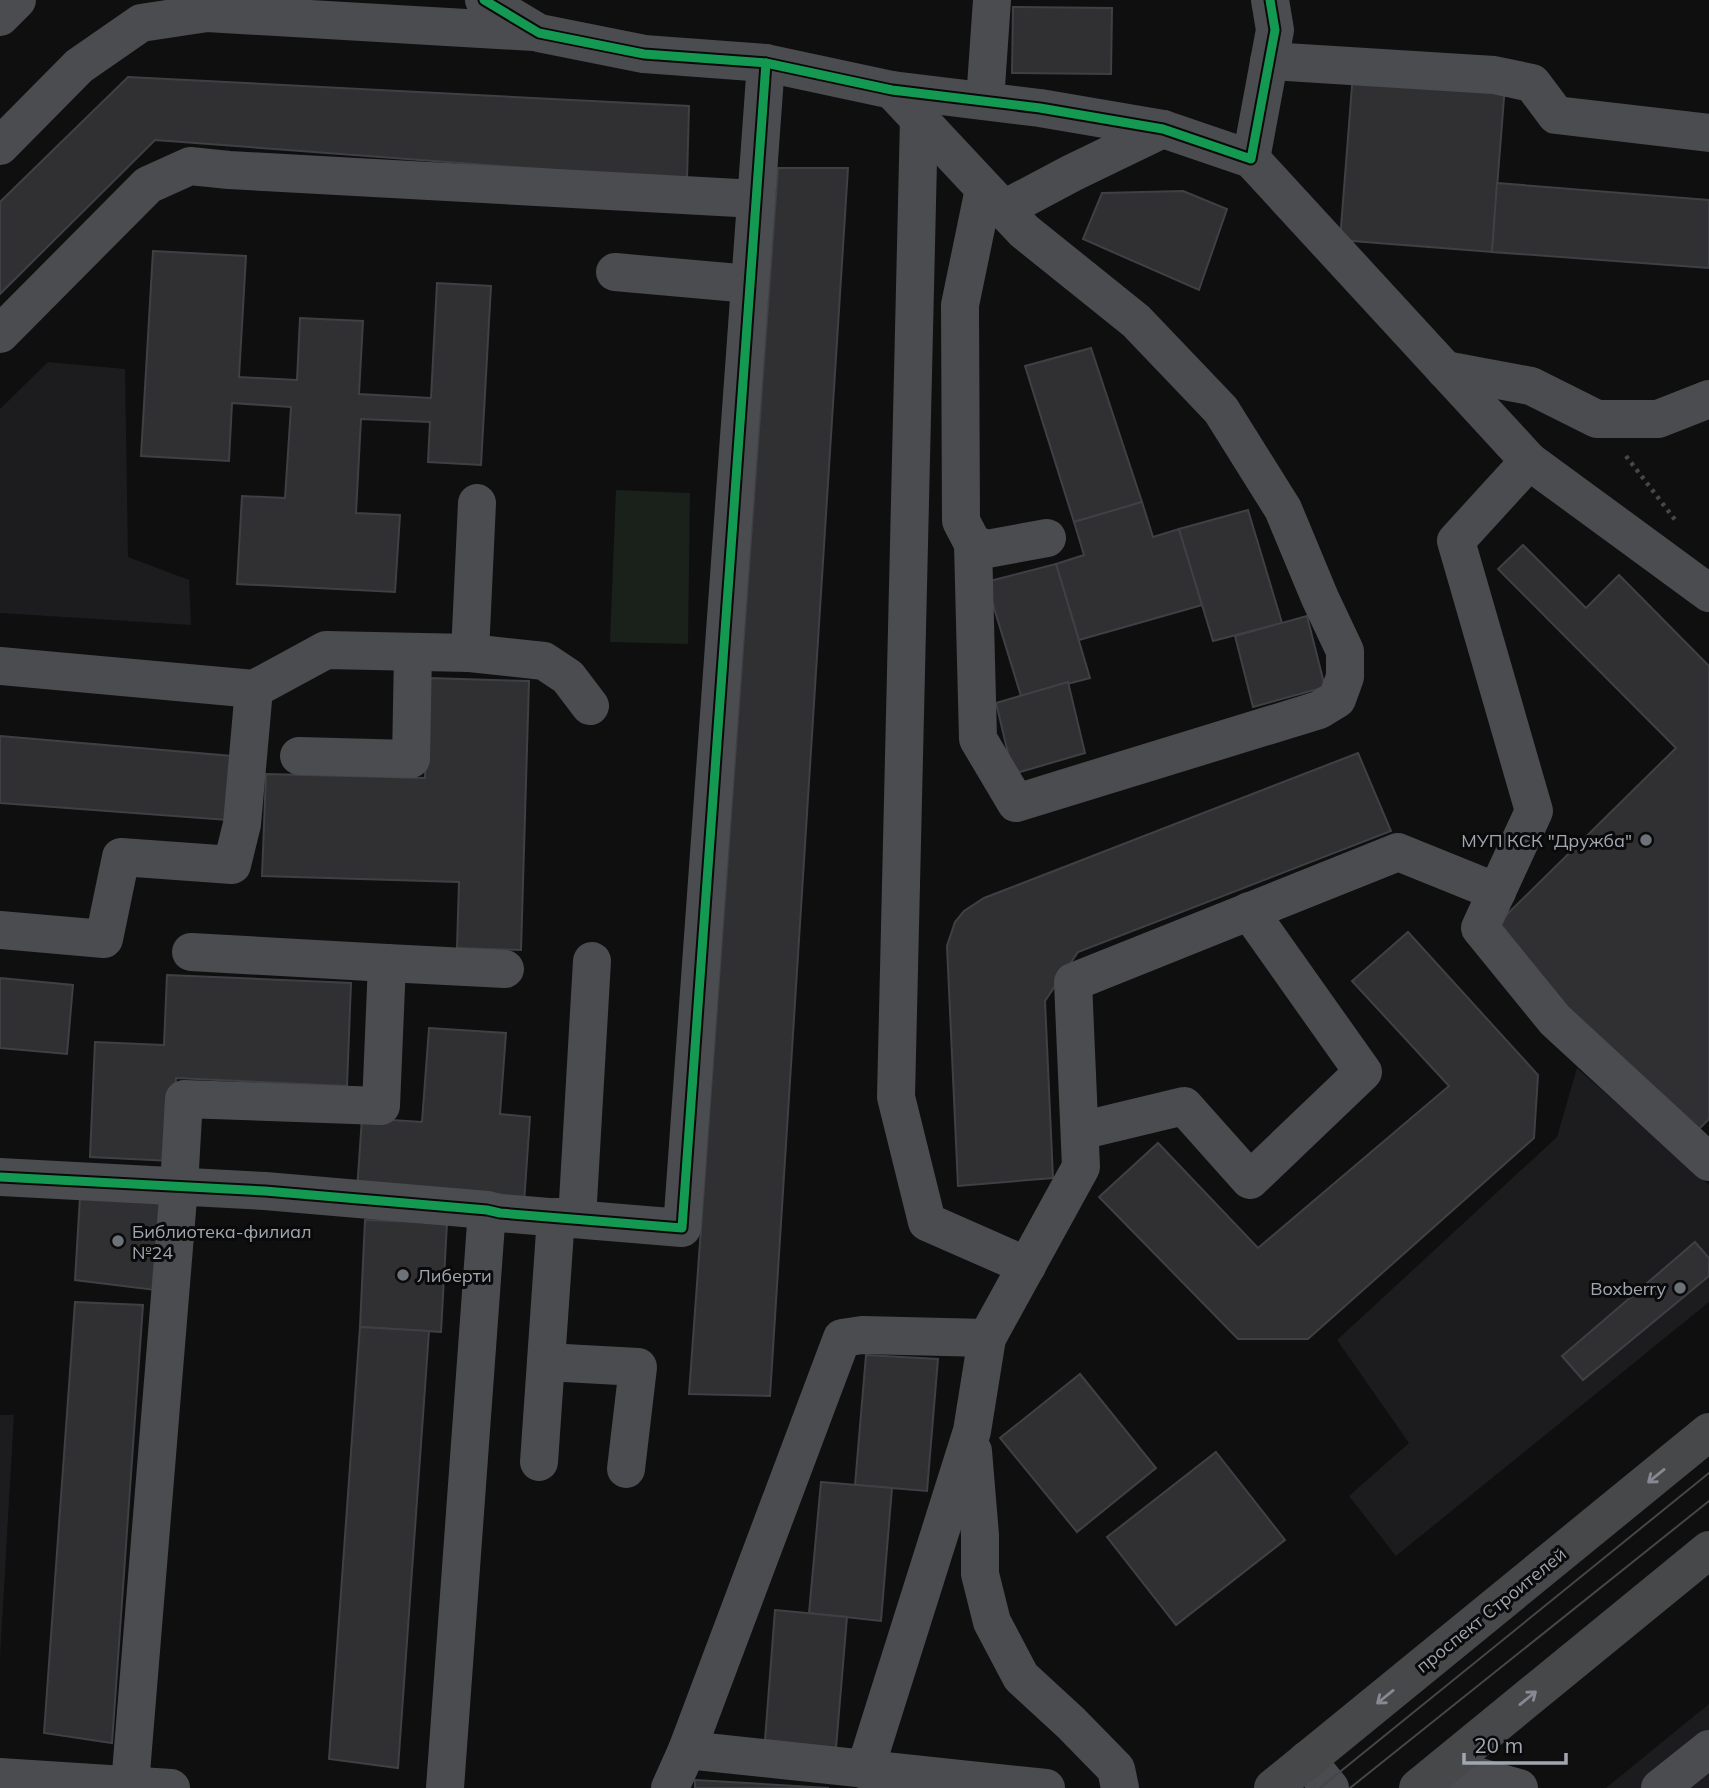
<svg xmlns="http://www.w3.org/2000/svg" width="1709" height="1788" viewBox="0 0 1709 1788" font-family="Mulish,sans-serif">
	<rect width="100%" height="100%" fill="#0f0f10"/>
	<!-- built -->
	<g fill="#1c1c1e">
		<polygon points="48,362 125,369 128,557 189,580 191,625 0,613 0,409"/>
		<polygon points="1577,1068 1709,1185 1709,1302 1396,1556 1349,1496 1409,1443 1337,1340 1557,1137"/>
		<polygon points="0,1415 14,1415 0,1657"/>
		<polygon points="1709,1704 1709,1788 1606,1788"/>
	</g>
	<!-- green -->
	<polygon fill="#1a201a" points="616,490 690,493 688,644 610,642"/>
	<!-- building -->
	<g fill="#303032" stroke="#3e4044" stroke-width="2">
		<polygon points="1013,7 1112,8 1111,74 1012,73"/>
		<polygon points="1353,73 1505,85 1492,252 1340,240"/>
		<polygon points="128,77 689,106 687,180 155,140 0,294 0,202"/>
		<polygon points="778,168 848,168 770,1396 689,1394"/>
		<polygon points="1497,183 1709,200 1709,268 1492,252"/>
		<polygon points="1183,191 1227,209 1199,290 1083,239 1102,193"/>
		<polygon points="153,251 246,256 239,377 297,380 300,318 363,321 359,394 431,398 437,283 491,286 481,465 428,462 430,422 361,419 356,513 400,515 395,592 237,584 242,496 285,498 291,407 232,403 229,461 141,456"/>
		<polygon points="1091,348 1142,502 1074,522 1025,366"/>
		<polygon points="1142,502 1153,537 1179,529 1202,605 1079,640 1056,564 1084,555 1074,522"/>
		<polygon points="1248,510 1282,623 1213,641 1179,529"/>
		<polygon points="1523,545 1586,608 1619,575 1709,666 1709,1119 1691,1137 1489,932 1676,748 1498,569"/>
		<polygon points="1056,564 1090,678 1021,696 986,582"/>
		<polygon points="1307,616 1325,687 1253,707 1235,636"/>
		<polygon points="428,678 529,681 521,950 457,948 459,882 262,876 266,774 425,778"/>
		<polygon points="1068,682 1085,753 1013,774 996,703"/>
		<polygon points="0,736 232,756 227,820 0,803"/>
		<polygon points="1358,753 1391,831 1078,952 1045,1001 1053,1178 958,1186 947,946 955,922 964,911 984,898"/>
		<polygon points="1408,932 1538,1075 1534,1138 1308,1339 1238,1339 1099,1197 1158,1143 1258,1248 1449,1086 1352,981"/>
		<polygon points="167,975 351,983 347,1086 176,1078 172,1161 90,1157 95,1042 164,1045"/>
		<polygon points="0,978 73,985 67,1054 0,1048"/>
		<polygon points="429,1028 506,1033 500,1114 530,1117 524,1203 357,1190 362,1118 422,1122"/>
		<polygon points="80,1197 162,1202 155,1290 75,1280"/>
		<polygon points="365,1220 447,1223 441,1332 360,1327"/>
		<polygon points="1695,1242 1709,1258 1709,1276 1583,1380 1562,1356"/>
		<polygon points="75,1302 143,1305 112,1743 44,1733"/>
		<polygon points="360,1327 429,1331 398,1768 329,1759"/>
		<polygon points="866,1355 938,1359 927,1491 855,1485"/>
		<polygon points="1080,1374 1156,1468 1077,1532 1000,1438"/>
		<polygon points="1216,1452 1285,1540 1176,1625 1107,1537"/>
		<polygon points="821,1482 892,1488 881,1621 809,1613"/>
		<polygon points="775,1610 847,1617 836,1748 765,1740"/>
		<polygon points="695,1780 829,1788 695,1788"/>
	</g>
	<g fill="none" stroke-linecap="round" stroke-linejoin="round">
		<!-- path -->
		<polyline stroke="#45474a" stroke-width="4.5" stroke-dasharray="3.5 5" stroke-linecap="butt" points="1626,456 1676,521"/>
		<!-- minor -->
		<g stroke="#4a4c4f" stroke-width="38">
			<polyline points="484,0 539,33 644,54 766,63 892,90 1040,108 1163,129 1251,159 1275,30 1270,0"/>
			<polyline points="0,17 17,0"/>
			<polyline points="1269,61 1494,75 1532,83 1556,115 1709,133"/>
			<polyline points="892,90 1024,231 1136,321 1221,410 1283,509 1320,598 1345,651 1345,677 1337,699 1319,710 1016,803 978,739 973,544"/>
			<polyline points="985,101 992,0"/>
			<polyline points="919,118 896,1097 927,1222 1027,1266"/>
			<polyline points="0,146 79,66 141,23 207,13 534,32"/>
			<polyline points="1251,159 1529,461 1709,593"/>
			<polyline points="984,189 960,305 961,521 973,544 987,549 1047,538"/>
			<polyline points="1004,209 1072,173 1163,129"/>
			<polyline points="615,272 750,284"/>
			<polyline points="0,334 148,185 190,166 229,170 756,199"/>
			<polyline points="1445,370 1531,386 1597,419 1658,419 1709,399"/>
			<polyline points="1529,461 1456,541 1534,811 1480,928 1555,1020 1709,1162"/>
			<polyline points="470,653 544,661 568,677 590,706"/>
			<polyline points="0,666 254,689"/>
			<polyline points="299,756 411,759 413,652"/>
			<polyline points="0,930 104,939 121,857 232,865 242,824 254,689 326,650 470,653 477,503"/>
			<polyline points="387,963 505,969"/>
			<polyline points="1080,1131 1184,1106 1250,1180 1363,1072 1249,911"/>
			<polyline points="0,1177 265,1191 487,1210 500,1213 682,1228 766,63"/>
			<polyline points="577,1219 592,961"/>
			<polyline points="987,1338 1081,1167 1073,982 1398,852 1497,892"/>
			<polyline points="546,1362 638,1367 626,1469"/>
			<polyline points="973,1451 980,1535 980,1574 992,1622 1021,1677 1071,1723 1116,1769 1120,1788"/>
			<polyline points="539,1462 556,1217"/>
			<polyline points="687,1750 842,1338 862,1335 987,1338 972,1431 865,1770"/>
			<polyline points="1307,1760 1330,1788"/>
			<polyline points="1444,1767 1519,1788"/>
			<polyline points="0,1777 171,1788"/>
			<polyline points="130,1785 179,1186 184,1099 381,1106 387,963 191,952"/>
			<polyline points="445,1788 487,1210"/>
			<polyline points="670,1788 687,1750 1046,1788"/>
			<polyline points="1660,1788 1709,1749"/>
		</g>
		<!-- major -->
		<g stroke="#46484a" stroke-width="38">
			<polyline points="1273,1788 1709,1432"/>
			<polyline points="1418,1788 1709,1550"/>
		</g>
		<!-- tram -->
		<g stroke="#444648" stroke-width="2">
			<polyline points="1320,1788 1709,1473"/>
			<polyline points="1350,1788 1709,1501"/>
		</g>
		<defs>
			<g id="cycleway">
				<polyline points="484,0 539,33 644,54 766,63 892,90 1040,108 1163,129 1251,159 1275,30 1270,0"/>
				<polyline points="0,1177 265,1191 487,1210 500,1213 682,1228 766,63"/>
			</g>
		</defs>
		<!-- cycleway casing -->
		<use href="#cycleway" stroke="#0a0a0b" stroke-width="13"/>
		<!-- cycleway -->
		<use href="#cycleway" stroke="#139951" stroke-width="9"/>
	</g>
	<!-- one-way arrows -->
	<defs><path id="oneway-shaft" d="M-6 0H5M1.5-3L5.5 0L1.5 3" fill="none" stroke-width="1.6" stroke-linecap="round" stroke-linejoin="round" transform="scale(1.75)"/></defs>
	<g stroke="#858a92">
		<use href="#oneway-shaft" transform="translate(1656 1476) rotate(141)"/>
		<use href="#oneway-shaft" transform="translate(1385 1697) rotate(141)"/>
		<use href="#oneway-shaft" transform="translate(1528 1698) rotate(-39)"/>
	</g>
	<!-- markers -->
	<g fill="#6d7279" stroke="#0a0a0b" stroke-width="2.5">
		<circle cx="1646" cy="840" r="7"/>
		<circle cx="118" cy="1241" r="7"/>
		<circle cx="403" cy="1275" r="7"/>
		<circle cx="1680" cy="1288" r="7"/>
	</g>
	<g text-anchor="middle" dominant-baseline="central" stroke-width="6" stroke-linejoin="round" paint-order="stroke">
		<!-- poi labels -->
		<g font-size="18" fill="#a0a7b1" stroke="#0a0a0b" text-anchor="end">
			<text x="1632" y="840">МУП КСК "Дружба"</text>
			<text x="132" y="1231" text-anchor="start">Библиотека-филиал<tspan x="132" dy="21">№24</tspan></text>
			<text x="417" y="1275" text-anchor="start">Либерти</text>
			<text x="1666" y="1288">Boxberry</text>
		</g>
		<!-- street labels -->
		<g font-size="18" fill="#a0a7b1" stroke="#0a0a0b">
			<text transform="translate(1491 1610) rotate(-39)">проспект Строителей</text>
		</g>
	</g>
	<!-- scale -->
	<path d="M1464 1753v10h102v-10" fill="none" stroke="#a0a7b1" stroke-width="3.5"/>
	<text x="1474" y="1753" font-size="21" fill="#a0a7b1" stroke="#0a0a0b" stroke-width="5" paint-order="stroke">20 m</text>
</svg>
